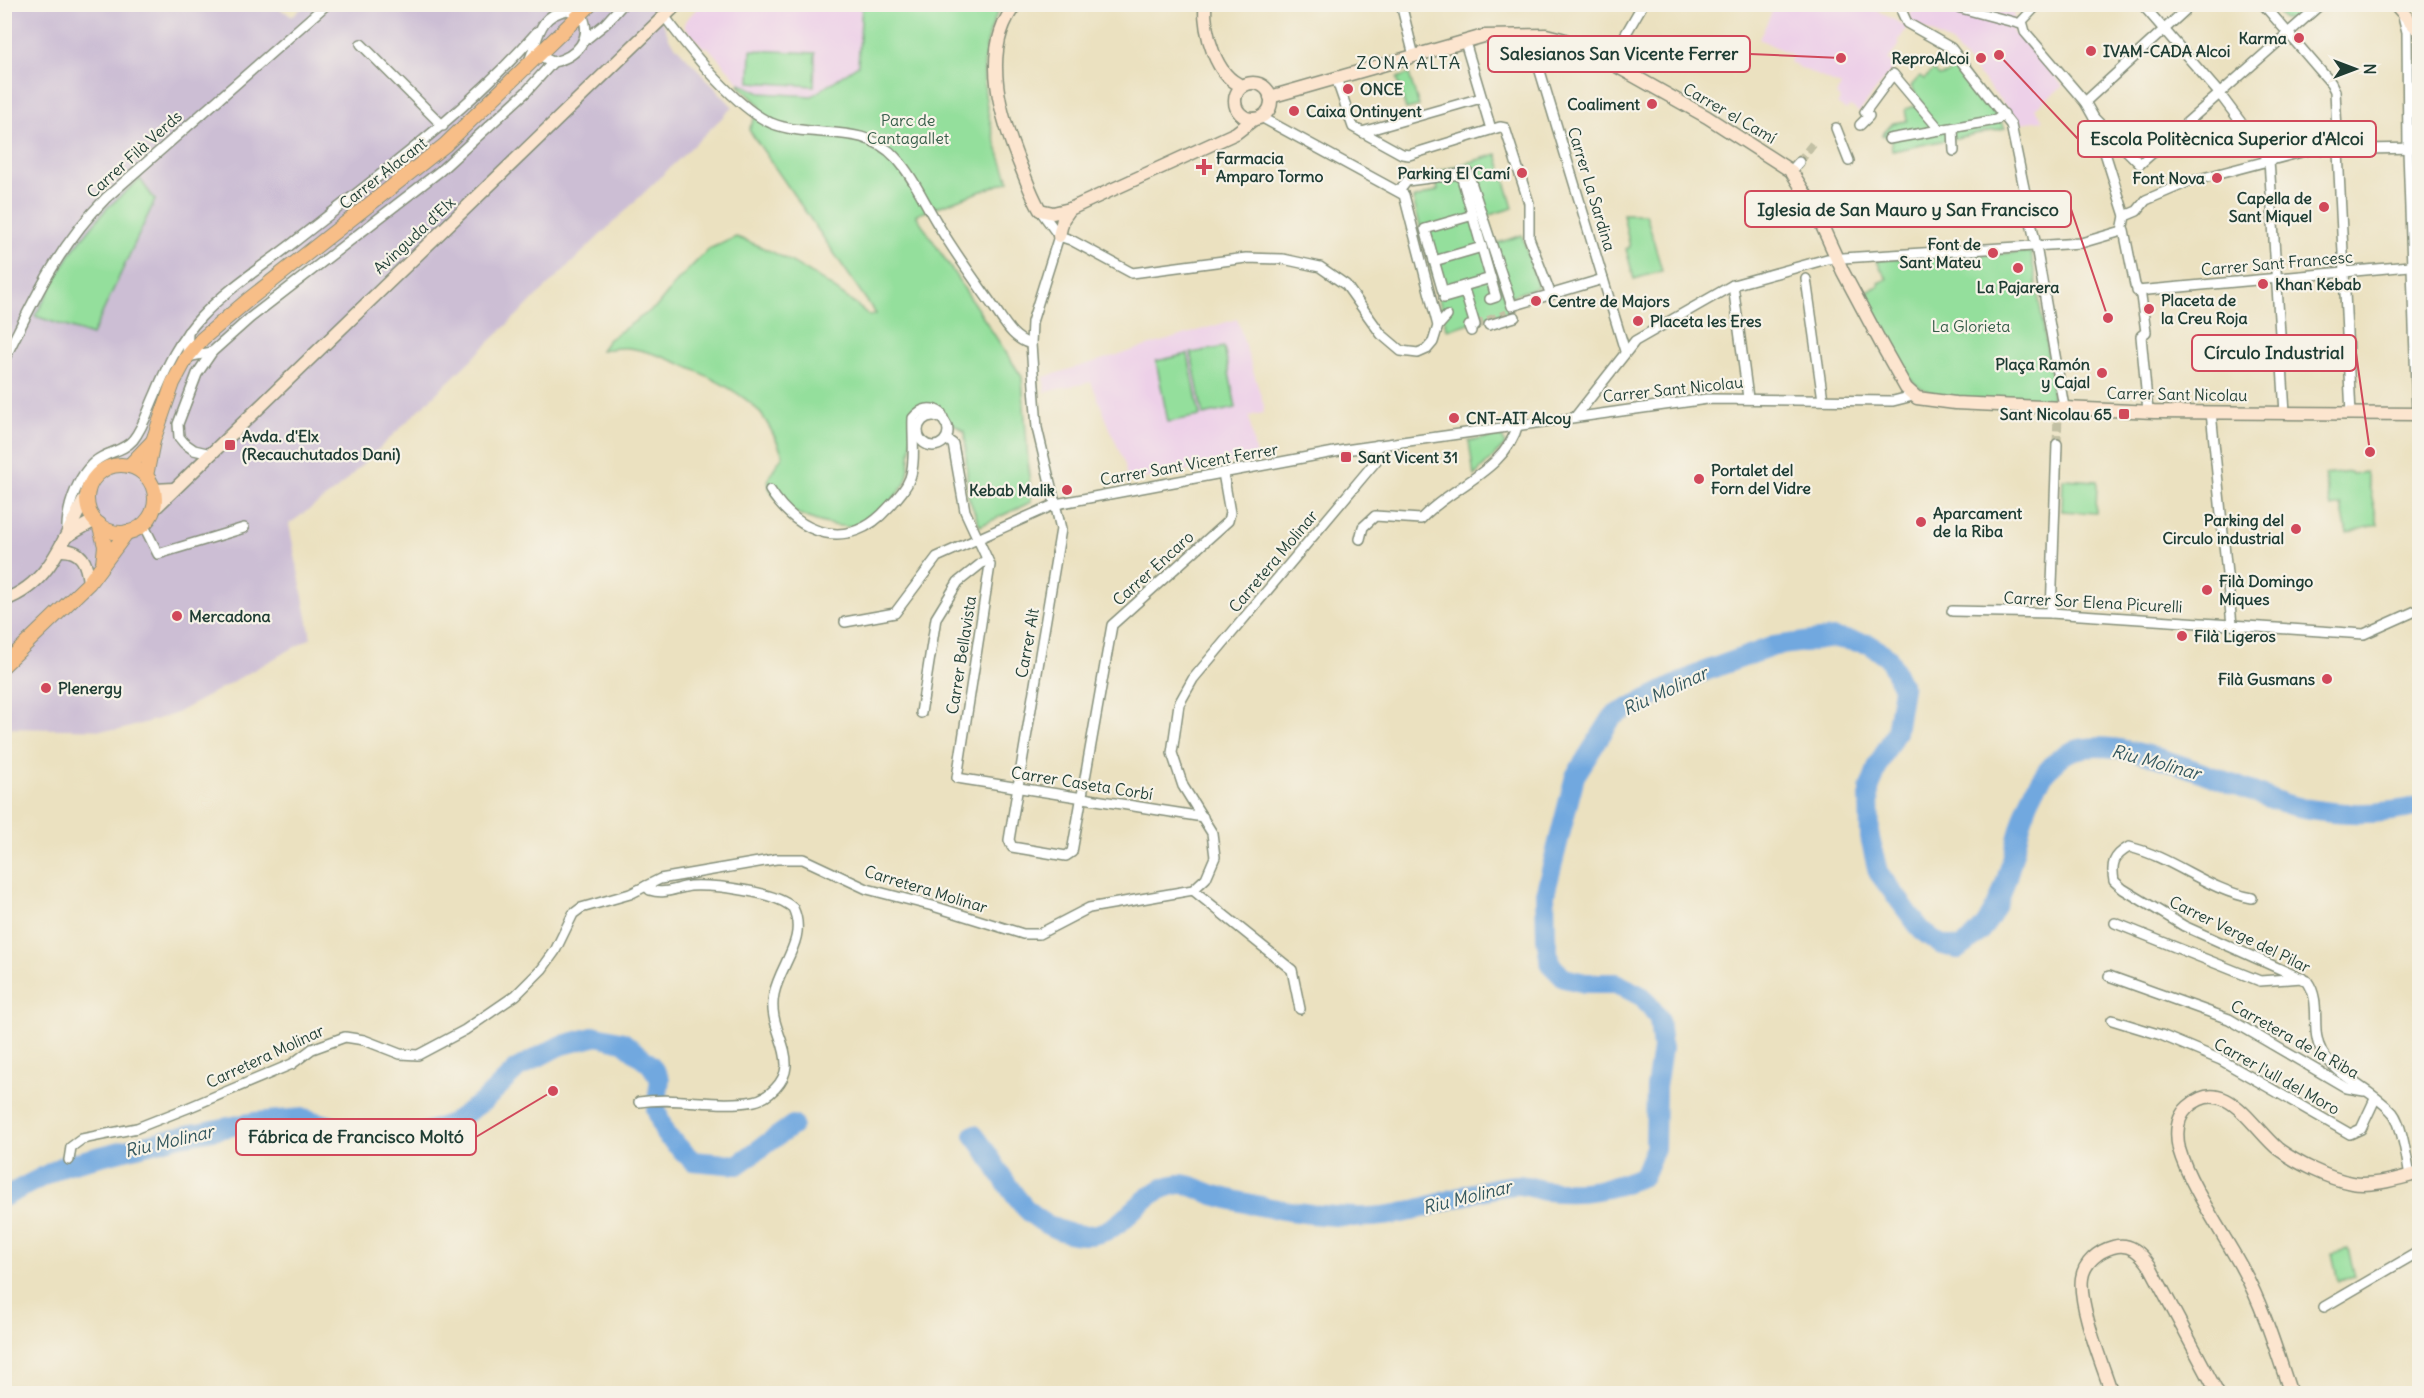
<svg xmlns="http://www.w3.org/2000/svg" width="2424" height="1398" viewBox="0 0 2424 1398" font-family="Delius,sans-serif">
	<rect width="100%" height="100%" fill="#f7f3e8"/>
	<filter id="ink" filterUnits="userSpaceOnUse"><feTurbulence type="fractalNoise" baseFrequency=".0167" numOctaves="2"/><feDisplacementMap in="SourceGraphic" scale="12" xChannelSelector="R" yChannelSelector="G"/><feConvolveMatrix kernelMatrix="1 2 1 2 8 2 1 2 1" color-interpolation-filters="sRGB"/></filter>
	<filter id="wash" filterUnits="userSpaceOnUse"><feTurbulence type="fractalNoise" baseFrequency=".008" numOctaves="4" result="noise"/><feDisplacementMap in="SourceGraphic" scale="24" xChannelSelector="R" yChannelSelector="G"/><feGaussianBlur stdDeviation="1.35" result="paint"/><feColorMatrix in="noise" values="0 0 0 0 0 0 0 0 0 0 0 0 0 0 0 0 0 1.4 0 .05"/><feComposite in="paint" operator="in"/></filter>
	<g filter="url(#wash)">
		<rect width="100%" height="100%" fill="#ebe1c0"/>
		<!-- built -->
		<g fill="#edd0e8">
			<polygon points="700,5 862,5 858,65 812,96 760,93 740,83 707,46 704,48 685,28 685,21"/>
			<polygon points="1769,5 1867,5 1907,27 1898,42 1900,44 1888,60 1895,66 1859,112 1850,106 1846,110 1837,104 1841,99 1836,95 1841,86 1790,63 1792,55 1759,39 1772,12 1768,9"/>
			<polygon points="1912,5 2030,5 2021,12 2014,12 2013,34 2019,34 2063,86 2035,108 2044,120 2020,123 1951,43 1912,22 1910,16"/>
			<polygon points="1237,319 1264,406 1263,413 1249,416 1256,458 1127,482 1125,465 1091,382 1045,392 1044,377"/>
		</g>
		<!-- industrial -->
		<polygon fill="#ccbed4" points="269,4 293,16 306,4 655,5 670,40 733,107 336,490 289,524 311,638 175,714 120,730 5,728 5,5"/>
		<!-- green -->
		<g fill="#94df9c" stroke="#5a8e68" stroke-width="1.5">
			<path d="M862,5H1002C969,61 987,123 1009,181L916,215L1022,377L1031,502L980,526L968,496L965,432L935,412H925C905,424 914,462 906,481C904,488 876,519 870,523C846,537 761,510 769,478C771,471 779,462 783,455C777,441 770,426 761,414C740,387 662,352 628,348C620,347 609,349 601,350L608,340L657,306L679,279L709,249L736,237C785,254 830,283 870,316L876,314L749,130L760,106L739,85L740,83L760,93L812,96L858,65Z"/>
			<polygon points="2271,5 2314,5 2293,20 2284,19"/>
			<polygon points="751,50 815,53 814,86 750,82"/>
			<polygon points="1958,64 2005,128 1892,151 1891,138 1882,135 1893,123 1907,121 1905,109 1922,104 1911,86 1920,76 1924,79 1934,70 1939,76 1947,74"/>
			<polygon points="1409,74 1419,106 1406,109 1397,78"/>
			<polygon points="1497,154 1513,208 1486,216 1475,178 1467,181 1509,311 1447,330 1413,199 1438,190 1436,181 1408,184 1401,181 1403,177 1411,174 1413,179"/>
			<polygon points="140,179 155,200 92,335 35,316 72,251 106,209"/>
			<polygon points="1623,214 1646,214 1662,271 1634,279 1626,249 1630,247"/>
			<polygon points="1522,235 1538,287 1511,296 1495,244"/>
			<path d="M2031,252L2051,374L2052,401C2014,400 1940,408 1912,381C1894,364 1874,317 1862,293L1879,286L1878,283L1887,279L1876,260Z"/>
			<polygon points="1224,347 1236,408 1203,415 1191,353"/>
			<polygon points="1188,354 1200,416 1168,422 1156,361"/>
			<polygon points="1502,436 1505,445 1474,476 1469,441"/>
			<polygon points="2351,472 2352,474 2366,472 2378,524 2347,533 2341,505 2331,507 2324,475"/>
			<polygon points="2063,479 2097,481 2096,513 2062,511"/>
			<polygon points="2348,1249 2355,1277 2338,1281 2332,1253"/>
		</g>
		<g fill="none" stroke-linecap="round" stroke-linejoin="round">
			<!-- river -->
			<g stroke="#71a8df" stroke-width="20">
				<path d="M974,1135C1005,1173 1016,1220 1069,1233C1126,1246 1132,1190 1179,1184C1190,1183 1203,1192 1214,1195C1245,1204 1279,1210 1311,1214C1342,1217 1376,1220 1406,1212C1442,1204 1479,1188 1516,1185C1526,1184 1537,1190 1547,1191C1583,1195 1610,1190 1643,1176L1655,1148L1656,1087L1662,1049L1659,1018L1643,997L1616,983H1585L1564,978L1550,964L1546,938L1545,894L1575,776L1613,716L1700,673L1774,646L1834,638L1869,644L1888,657L1903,688L1896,732L1879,763L1869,790L1870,838L1878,872L1922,931L1940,944L1958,949C2028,908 2000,807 2060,758C2107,719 2245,796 2298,807C2340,815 2378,816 2420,806"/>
				<polyline points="4,1197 65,1165 177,1137 254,1122 304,1118 371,1137 409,1138 452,1123 485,1100 518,1068 559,1046 597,1036 623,1042 650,1064 660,1079 656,1109 665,1134 693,1161 737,1165 793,1125"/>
			</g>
		</g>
	</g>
	<g filter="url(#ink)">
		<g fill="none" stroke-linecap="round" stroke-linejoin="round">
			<!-- street-tunnel -->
			<g stroke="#c2c0a4" stroke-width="9" stroke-dasharray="9 4.5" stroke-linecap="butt">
				<polyline points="1799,162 1813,144"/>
				<polyline points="1475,325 1507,314"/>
				<polyline points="2057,444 2058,415"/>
			</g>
			<defs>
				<g id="street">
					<polyline points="1401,4 1414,56"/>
					<polyline points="1903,4 1902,12 1907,23 1951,48 2011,125 2036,246 2064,407"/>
					<polyline points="1946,4 2021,24"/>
					<polyline points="2038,4 2022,21 2025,32 2085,102 2094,118 2140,164 2321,4"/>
					<polyline points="2142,4 2219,93 2269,160 2285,413"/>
					<polyline points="2263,4 2331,83 2335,91 2351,414"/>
					<polyline points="2402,12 2407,32 2408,150 2417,414"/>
					<path d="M665,17C689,49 735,107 771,123C812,140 863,121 896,158C913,176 924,202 937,223C954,252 974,279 993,306C1004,321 1012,339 1031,344"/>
					<polyline points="1529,35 1625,351"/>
					<polyline points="585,40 605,24 623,4"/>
					<polyline points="1465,42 1491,129"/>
					<polyline points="361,44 443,126"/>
					<path d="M529,61C539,38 537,16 567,10L582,15C593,38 577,57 553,62L540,56L535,46"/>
					<polyline points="1609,63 1643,4"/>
					<polyline points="1336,78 1353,127 1402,154 1409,155 1500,127 1505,128 1529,203 1529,238 1551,295"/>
					<polyline points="2085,102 2192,4"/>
					<polyline points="1860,125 1869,116 1865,112 1893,74 1940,130"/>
					<polyline points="1836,128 1849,161"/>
					<polyline points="1953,128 1954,151"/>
					<polyline points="1362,132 1481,98"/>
					<polyline points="1889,139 1996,120 2004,114"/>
					<polyline points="1791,171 1799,162"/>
					<polyline points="1461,175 1496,297 1490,299"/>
					<polyline points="1399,191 1407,181 1468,173 1512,306 1603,279"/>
					<polyline points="1040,210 1059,236"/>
					<polyline points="1473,215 1425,229 1443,292 1491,278"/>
					<polyline points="2125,216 2137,211 2146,200 2188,182 2309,150 2420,148"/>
					<polyline points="2124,230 2135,285 2141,296 2146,332 2141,336 2148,411"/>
					<polyline points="1059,236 1032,322 1031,344 1037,428 1061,529 1009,840 1012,847 1066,856 1072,852 1112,625 1228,521 1230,513 1223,473"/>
					<polyline points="1059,236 1071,240 1132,273 1246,258 1283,259 1320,267 1346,285 1381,334 1401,351 1418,353 1427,349 1433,342 1438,326 1404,195 1261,117"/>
					<polyline points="1434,261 1482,247"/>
					<polyline points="1806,279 1823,400"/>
					<polyline points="1733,285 1748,398"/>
					<polyline points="2137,291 2420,265"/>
					<polyline points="1444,298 1465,292 1475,325 1469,326 1471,331"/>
					<polyline points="1489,325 1515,317"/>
					<polyline points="1438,326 1447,316"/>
					<polyline points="188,332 187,357 212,352"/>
					<path d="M4,360C33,301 59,245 106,198L327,4"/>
					<polyline points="2211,412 2232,625"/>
					<polyline points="1576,416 1635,341 1733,285 1827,259 2081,243 2122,231 2125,216 2094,118"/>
					<circle cx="933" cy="431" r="15"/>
					<polyline points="946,439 953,444 965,511 990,565 957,778 1203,817"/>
					<polyline points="211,454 194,450 184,443 179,437 178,424 197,374 212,352 250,318 440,171 526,92 553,62"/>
					<path d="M770,490C799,536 849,552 888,508C896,500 906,489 910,478C916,461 912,436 913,418C921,408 931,406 941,413L945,423"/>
					<polyline points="143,524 158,554 244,528"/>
					<path d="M67,532C66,508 79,469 102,457C113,451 124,450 133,440C144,426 148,410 155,395C167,366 179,340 201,317C228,288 262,267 293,243C378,176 465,114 537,32"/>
					<path d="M1360,539L1363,527L1375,516L1421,519C1451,486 1506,471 1518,424"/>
					<polyline points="1952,611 2051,613 2364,634 2420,609"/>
					<polyline points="2051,613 2057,444"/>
					<polyline points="845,622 895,613 937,557 1056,504 1345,450 1707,399 1893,401 1913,396"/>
					<polyline points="921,713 936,618 958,582 987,559"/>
					<polyline points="1193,890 1292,970 1300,1009"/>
					<path d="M2252,898C2207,890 2173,857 2129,847C2113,856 2111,864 2114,881L2123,889L2184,926L2307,981C2323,1003 2309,1030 2322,1052C2337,1077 2374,1091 2393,1113C2402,1124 2407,1160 2410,1176"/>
					<polyline points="2115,923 2260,981 2302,978"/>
					<polyline points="2109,976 2229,1019 2347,1088 2364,1091"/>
					<polyline points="2112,1020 2161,1035 2221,1060 2350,1134 2361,1129 2375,1099"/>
					<path d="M639,1102C677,1096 717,1108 754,1101C769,1098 785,1082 786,1066C787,1041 768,1023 774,994C780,964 808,939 793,908C775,891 715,885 690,886C676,888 665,895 650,890L646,886"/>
					<polyline points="69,1160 71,1147 82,1139 137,1128 190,1107 292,1064 312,1049 345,1037 364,1040 400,1054 418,1055 465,1030 516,995 542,969 555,951 573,914 581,908 630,894 660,879 776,859 803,859 867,889 933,906 1023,934 1039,934 1089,908 1193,890 1206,878 1215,857 1212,833 1183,786 1172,753 1179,704 1193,679 1376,461 1377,445"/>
					<polyline points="2324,1307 2420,1251"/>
				</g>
				<g id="secondary">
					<path d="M1016,4C978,51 1002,122 1023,172C1028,185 1033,198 1040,210L1053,213L1070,209"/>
					<path d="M1205,4C1204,32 1215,77 1243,86"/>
					<polyline points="2395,4 2420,32"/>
					<circle cx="1253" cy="101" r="18"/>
					<polyline points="1270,97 1484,36 1546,35 1562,39 1586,49 1707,117 1791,171 1813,206 1843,272 1883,347 1906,388 1917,398 1955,403 2154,412 2420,414"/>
					<polyline points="1059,236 1063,219 1070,209 1236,133 1254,119"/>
					<polyline points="154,490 174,489"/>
					<polyline points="153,510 677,4"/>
					<polyline points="67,536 95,520"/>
					<path d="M60,550C82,549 87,563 89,583"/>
					<path d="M4,600C53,583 65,533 88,493"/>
					<path d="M2112,1394C2103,1366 2078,1305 2082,1278C2084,1263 2098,1251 2113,1247C2130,1242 2141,1253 2150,1266L2218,1394"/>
					<path d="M2291,1394C2277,1353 2264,1308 2243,1270C2225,1236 2189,1185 2179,1149C2176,1135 2176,1118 2188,1107C2225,1073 2253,1129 2278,1149C2297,1163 2329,1179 2352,1183C2373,1187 2400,1178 2420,1173"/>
				</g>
				<g id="primary">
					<circle cx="121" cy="499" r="34"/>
					<polyline points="129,466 153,441"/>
					<polyline points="146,476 153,441 173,383 187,357 202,339 248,300 445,145 591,4"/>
					<polyline points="99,524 105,546 103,564"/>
					<polyline points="4,665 89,583 127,532"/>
				</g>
			</defs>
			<!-- street casing -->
			<use href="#street" stroke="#858f7a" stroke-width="12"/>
			<!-- secondary casing -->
			<use href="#secondary" stroke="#858f7a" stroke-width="15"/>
			<!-- primary casing -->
			<use href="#primary" stroke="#858f7a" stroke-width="16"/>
			<!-- street -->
			<use href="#street" stroke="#fff" stroke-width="9"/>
			<!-- secondary -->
			<use href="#secondary" stroke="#fce5cf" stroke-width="12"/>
			<!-- primary -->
			<use href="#primary" stroke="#f7be88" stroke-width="14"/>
		</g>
	</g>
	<!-- markers -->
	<g fill="#d1495b" stroke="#f7f3e8" stroke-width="2">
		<circle cx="2299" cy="38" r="6"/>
		<circle cx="2091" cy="51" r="6"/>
		<circle cx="1981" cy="58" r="6"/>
		<circle cx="1348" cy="89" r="6"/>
		<circle cx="1652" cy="104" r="6"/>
		<circle cx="1294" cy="111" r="6"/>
		<path d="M1201 158h6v6h6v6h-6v6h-6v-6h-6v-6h6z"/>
		<circle cx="1522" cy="173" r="6"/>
		<circle cx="2217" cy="178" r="6"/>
		<circle cx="2324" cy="207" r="6"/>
		<circle cx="1993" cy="253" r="6"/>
		<circle cx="2018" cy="268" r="6"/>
		<circle cx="2263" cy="284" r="6"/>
		<circle cx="1536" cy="301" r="6"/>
		<circle cx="2149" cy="309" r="6"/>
		<circle cx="1638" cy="321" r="6"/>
		<circle cx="2102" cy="373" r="6"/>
		<rect x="2118" y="408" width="12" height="12" rx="3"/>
		<circle cx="1454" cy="418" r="6"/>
		<rect x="224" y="439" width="12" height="12" rx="3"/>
		<rect x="1340" y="451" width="12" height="12" rx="3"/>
		<circle cx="1699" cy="479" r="6"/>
		<circle cx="1067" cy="490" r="6"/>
		<circle cx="1921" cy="522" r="6"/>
		<circle cx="2296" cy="529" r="6"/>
		<circle cx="2207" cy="590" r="6"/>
		<circle cx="177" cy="616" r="6"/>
		<circle cx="2182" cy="636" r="6"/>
		<circle cx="2327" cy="679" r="6"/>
		<circle cx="46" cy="688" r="6"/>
	</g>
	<g text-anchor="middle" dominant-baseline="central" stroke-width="4.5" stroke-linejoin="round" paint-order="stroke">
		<!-- poi labels -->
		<g font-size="16" font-weight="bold" fill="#1f3d34" stroke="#f7f3e8" text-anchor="start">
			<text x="2287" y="38" text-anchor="end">Karma</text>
			<text x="2103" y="51">IVAM-CADA Alcoi</text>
			<text x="1969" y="58" text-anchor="end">ReproAlcoi</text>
			<text x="1360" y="89">ONCE</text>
			<text x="1640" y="104" text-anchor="end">Coaliment</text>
			<text x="1306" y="111">Caixa Ontinyent</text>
			<text x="1216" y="158">Farmacia<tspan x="1216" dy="18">Amparo Tormo</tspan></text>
			<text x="1510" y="173" text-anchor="end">Parking El Camí</text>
			<text x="2205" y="178" text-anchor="end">Font Nova</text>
			<text x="2312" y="198" text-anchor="end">Capella de<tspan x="2312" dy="18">Sant Miquel</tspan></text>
			<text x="1981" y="244" text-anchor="end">Font de<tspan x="1981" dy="18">Sant Mateu</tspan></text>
			<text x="2275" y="284">Khan Kebab</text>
			<text x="2018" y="287" text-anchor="middle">La Pajarera</text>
			<text x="2161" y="300">Placeta de<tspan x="2161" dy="18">la Creu Roja</tspan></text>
			<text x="1548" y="301">Centre de Majors</text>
			<text x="1650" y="321">Placeta les Eres</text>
			<text x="2090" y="364" text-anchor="end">Plaça Ramón<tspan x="2090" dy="18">y Cajal</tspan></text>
			<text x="2112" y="414" text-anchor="end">Sant Nicolau 65</text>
			<text x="1466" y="418">CNT-AIT Alcoy</text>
			<text x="242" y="436">Avda. d'Elx<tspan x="242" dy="18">(Recauchutados Dani)</tspan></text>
			<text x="1358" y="457">Sant Vicent 31</text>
			<text x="1711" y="470">Portalet del<tspan x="1711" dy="18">Forn del Vidre</tspan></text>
			<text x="1055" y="490" text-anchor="end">Kebab Malik</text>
			<text x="1933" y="513">Aparcament<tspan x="1933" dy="18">de la Riba</tspan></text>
			<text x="2284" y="520" text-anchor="end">Parking del<tspan x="2284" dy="18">Circulo industrial</tspan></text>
			<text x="2219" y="581">Filà Domingo<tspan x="2219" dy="18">Miques</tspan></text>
			<text x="189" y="616">Mercadona</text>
			<text x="2194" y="636">Filà Ligeros</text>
			<text x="2315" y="679" text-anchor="end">Filà Gusmans</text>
			<text x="58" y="688">Plenergy</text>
		</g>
		<!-- street labels -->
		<g font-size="16" fill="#1f3d34" stroke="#f7f3e8">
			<text transform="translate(1730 113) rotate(30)">Carrer el Camí</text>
			<text transform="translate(134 154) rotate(-42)">Carrer Filà Verds</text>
			<text transform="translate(383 173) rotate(-38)">Carrer Alacant</text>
			<text transform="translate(1592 189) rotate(73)">Carrer La Sardina</text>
			<text transform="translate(414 235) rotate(-43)">Avinguda d'Elx</text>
			<text transform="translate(2277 263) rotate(-5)">Carrer Sant Francesc</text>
			<text transform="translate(1673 389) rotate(-6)">Carrer Sant Nicolau</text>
			<text transform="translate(2177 394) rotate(1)">Carrer Sant Nicolau</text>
			<text transform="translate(1189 464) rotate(-10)">Carrer Sant Vicent Ferrer</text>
			<text transform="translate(1273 561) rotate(-50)">Carretera Molinar</text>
			<text transform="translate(1153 568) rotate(-42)">Carrer Encaro</text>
			<text transform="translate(2093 602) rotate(3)">Carrer Sor Elena Picurelli</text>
			<text transform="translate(1027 643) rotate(-80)">Carrer Alt</text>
			<text transform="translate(961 655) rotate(-81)">Carrer Bellavista</text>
			<text transform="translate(1082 783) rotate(9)">Carrer Caseta Corbí</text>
			<text transform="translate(926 889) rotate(17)">Carretera Molinar</text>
			<text transform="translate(2240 934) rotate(26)">Carrer Verge del Pilar</text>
			<text transform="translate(2295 1039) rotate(29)">Carretera de la Riba</text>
			<text transform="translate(265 1056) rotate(-25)">Carretera Molinar</text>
			<text transform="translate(2277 1076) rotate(29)">Carrer l'ull del Moro</text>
		</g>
		<!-- park labels -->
		<g font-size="16" fill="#365d49" stroke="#f7f3e8">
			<text x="908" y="120">Parc de<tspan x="908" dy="18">Cantagallet</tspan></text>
			<text x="1971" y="326">La Glorieta</text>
		</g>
		<!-- neighbourhood labels -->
		<g font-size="18" letter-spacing="1.5" fill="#1f3d34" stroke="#f7f3e8">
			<text x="1409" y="62">ZONA ALTA</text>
		</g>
		<!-- water labels -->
		<g font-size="18" font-style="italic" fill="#34585f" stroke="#f7f3e8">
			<text transform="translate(1665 691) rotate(-25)">Riu Molinar</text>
			<text transform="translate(2156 762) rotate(15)">Riu Molinar</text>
			<text transform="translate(169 1141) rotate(-13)">Riu Molinar</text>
			<text transform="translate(1467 1197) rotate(-14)">Riu Molinar</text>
		</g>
	</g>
	<!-- callouts -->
	<path fill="none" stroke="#d1495b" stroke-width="2" d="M1841 58L1750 54M1999 55L2078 139M2108 318L2071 209M2370 452L2356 353M553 1091L476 1137"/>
	<g fill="#d1495b" stroke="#f7f3e8" stroke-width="2">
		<circle cx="1841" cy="58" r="6"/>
		<circle cx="1999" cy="55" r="6"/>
		<circle cx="2108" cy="318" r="6"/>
		<circle cx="2370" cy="452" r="6"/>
		<circle cx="553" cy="1091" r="6"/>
	</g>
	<g fill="#f7f3e8" stroke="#d1495b" stroke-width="2">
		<rect x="1488" y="36" width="262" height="36" rx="6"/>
		<rect x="2078" y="121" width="298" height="36" rx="6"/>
		<rect x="1745" y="191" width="326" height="36" rx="6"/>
		<rect x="2192" y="335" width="164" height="36" rx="6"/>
		<rect x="236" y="1119" width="240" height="36" rx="6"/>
	</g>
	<g font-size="18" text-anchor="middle" font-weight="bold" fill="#1f3d34">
		<text x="1619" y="60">Salesianos San Vicente Ferrer</text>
		<text x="2227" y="145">Escola Politècnica Superior d'Alcoi</text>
		<text x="1908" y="216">Iglesia de San Mauro y San Francisco</text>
		<text x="2274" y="359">Círculo Industrial</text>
		<text x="356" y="1143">Fábrica de Francisco Moltó</text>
	</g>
	<!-- margin -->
	<rect width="2424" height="1398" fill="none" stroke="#f7f3e8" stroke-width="24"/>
	<!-- north arrow -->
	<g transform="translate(2355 69) rotate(90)" stroke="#f7f3e8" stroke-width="4.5" paint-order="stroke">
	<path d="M0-4.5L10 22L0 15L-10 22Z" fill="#1f3d34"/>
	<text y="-9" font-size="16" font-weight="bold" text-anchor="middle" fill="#1f3d34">N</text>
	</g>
</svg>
